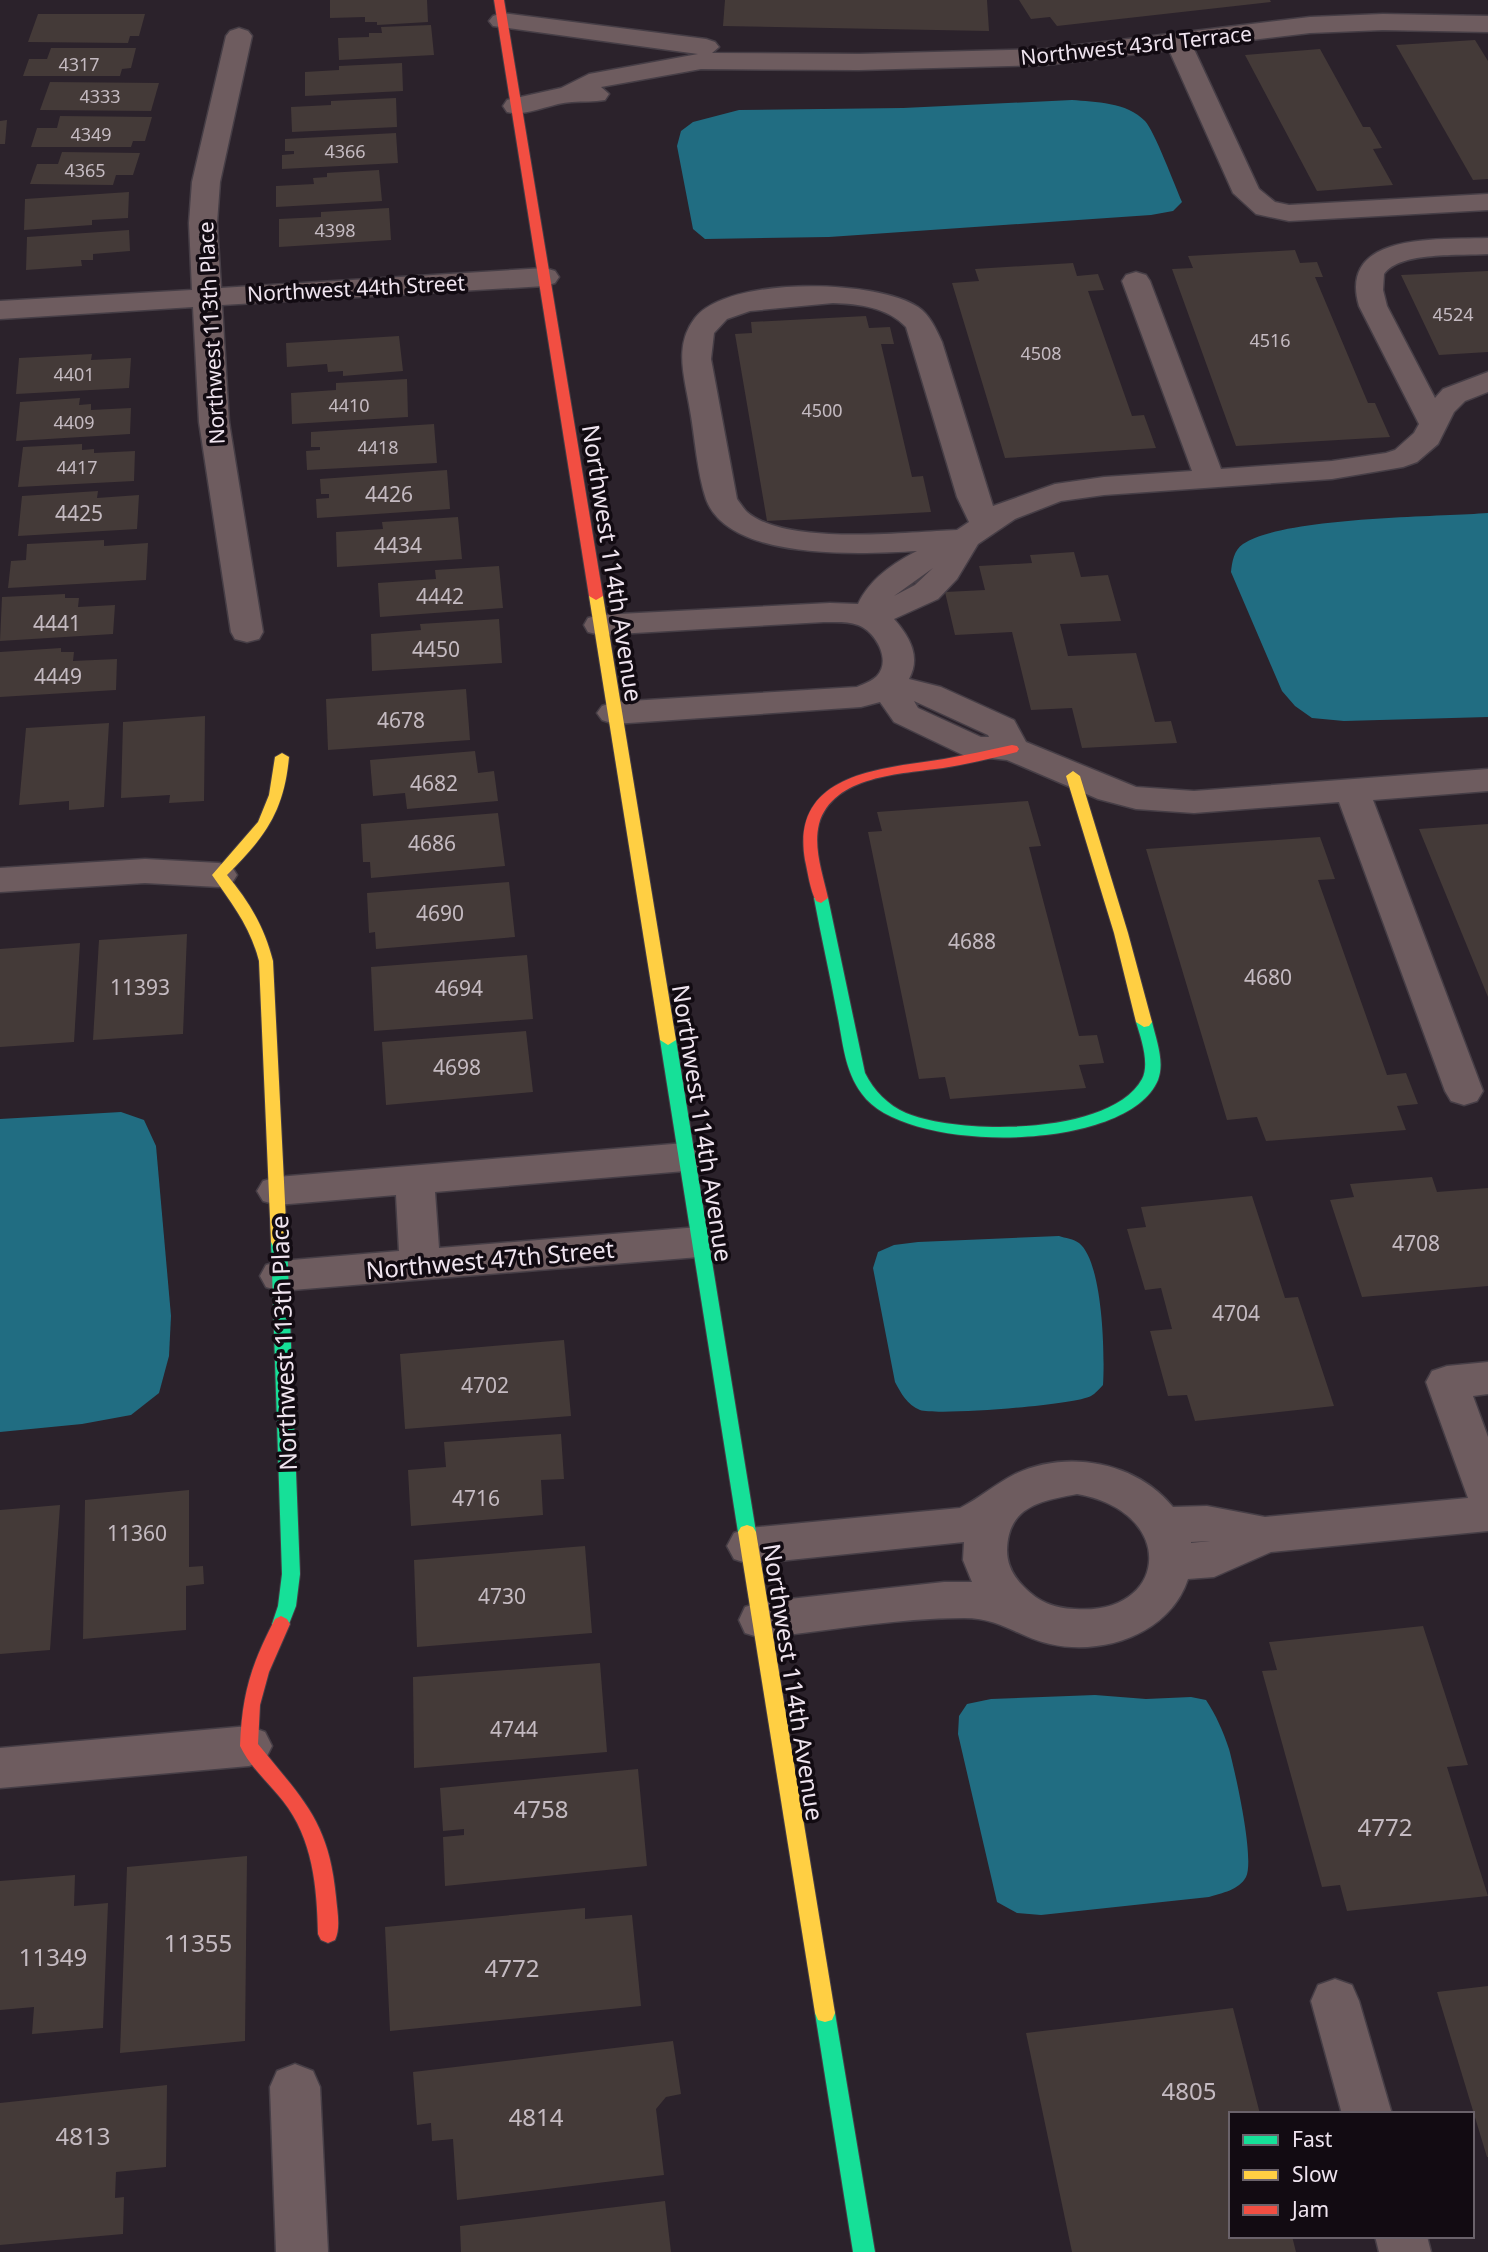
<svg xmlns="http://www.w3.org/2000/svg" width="1488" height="2252" viewBox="0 0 1488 2252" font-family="'Noto Sans',sans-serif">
	<rect width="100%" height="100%" fill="#2b222b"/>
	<!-- water -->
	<g fill="#216d82">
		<path d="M1072,100C1095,102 1127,102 1145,121C1154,130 1175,186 1182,202L1173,211L1151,215L829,237L705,239L693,229L677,146L681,131L693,122L739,110L903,108Z"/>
		<path d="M1488,513V717L1344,721L1312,718L1295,706L1282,691L1231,572C1232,562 1234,550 1243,544C1283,517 1435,517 1488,513Z"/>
		<polygon points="121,1112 144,1120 156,1146 171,1316 169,1356 159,1393 131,1415 82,1424 0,1432 0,1119"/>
		<path d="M1059,1236C1065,1238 1074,1239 1079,1243C1103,1262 1105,1355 1103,1385C1099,1389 1095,1394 1091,1396C1075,1405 938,1416 920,1410C907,1405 901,1393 895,1382L873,1268L878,1252L894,1245L918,1242Z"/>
		<path d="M1095,1695L1146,1699L1191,1697L1206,1700C1216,1715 1223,1731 1229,1749C1235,1771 1255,1859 1246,1877C1239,1890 1222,1893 1209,1897L1041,1915L1017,1913L997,1902L958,1734L959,1716L967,1704L991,1699Z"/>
	</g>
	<!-- building -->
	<g fill="#443a38">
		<polygon points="330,0 427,0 428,22 377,25 377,22 365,22 365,17 330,18"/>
		<polygon points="725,0 987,0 989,31 723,26"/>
		<polygon points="1019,0 1270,0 1271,2 1057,26 1050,17 1031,19"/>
		<polygon points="38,14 145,14 139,36 130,36 128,43 28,42"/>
		<polygon points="431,25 434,55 339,60 338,38 369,37 369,33 382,33 381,27"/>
		<polygon points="1475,40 1488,61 1488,179 1473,180 1396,45"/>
		<polygon points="51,48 136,48 131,68 122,69 120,76 23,76 29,59 47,59"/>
		<polygon points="1320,49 1363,127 1370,127 1382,148 1373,149 1393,185 1317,191 1245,55"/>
		<polygon points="402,63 403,91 305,96 305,72 339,70 339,66"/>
		<polygon points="50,82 159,83 151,111 40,110"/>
		<polygon points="396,98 397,127 292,132 291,107 331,105 331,101"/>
		<polygon points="60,116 152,117 145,141 133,141 131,147 31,147 37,128 57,128"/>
		<polygon points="7,120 5,144 0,144 0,121"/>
		<polygon points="396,133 398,163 282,169 282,155 294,154 294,151 285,151 285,139"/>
		<polygon points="62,152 140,153 133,175 116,175 113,185 30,184 37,164 58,164"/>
		<polygon points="379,170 382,201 276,207 276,186 314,184 313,178 327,177 327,173"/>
		<polygon points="129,192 128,218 92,220 92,225 24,230 25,199"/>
		<polygon points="389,208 391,240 279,247 279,219 321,217 321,212"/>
		<polygon points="129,230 130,251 93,254 93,260 81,260 82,266 26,270 27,237"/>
		<polygon points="1295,250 1300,263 1317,262 1323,277 1315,277 1368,403 1375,403 1390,437 1236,446 1172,269 1193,268 1188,256"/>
		<polygon points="1073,263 1077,276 1098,274 1104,290 1088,291 1132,416 1144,415 1156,448 1005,458 952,283 979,281 975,269"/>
		<polygon points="1488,271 1488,352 1439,355 1401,275"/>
		<polygon points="866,316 869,328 890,327 894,344 881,344 912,477 923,476 931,512 767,521 735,334 752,333 751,322"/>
		<polygon points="399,336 403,371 343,376 343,371 328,372 327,364 287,367 286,343"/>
		<polygon points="92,354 91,360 131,358 129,388 16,394 19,358"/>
		<polygon points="407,379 408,417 292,424 291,393 336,390 336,383"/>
		<polygon points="80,398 79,405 91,404 91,410 131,408 130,434 16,441 20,402"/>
		<polygon points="434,424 437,463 307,470 306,451 320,450 320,447 311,447 311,432"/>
		<polygon points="82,444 82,450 94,449 94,453 135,451 134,481 18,487 23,447"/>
		<polygon points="447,470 450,509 317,518 316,499 329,498 329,494 321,494 320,479"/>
		<polygon points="98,491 97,498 139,495 137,529 18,536 22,496"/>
		<polygon points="458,517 462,559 337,567 336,532 383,529 382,522"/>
		<polygon points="104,540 104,546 148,543 146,580 8,588 11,561 26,560 27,544"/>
		<polygon points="1074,552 1081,577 1108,575 1121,621 1060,624 1068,656 1136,653 1155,722 1171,721 1177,743 1082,748 1072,708 1031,710 1012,632 955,635 945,592 985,590 979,566 1032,563 1030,555"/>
		<polygon points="499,566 503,608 380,617 378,583 436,579 435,570"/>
		<polygon points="65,594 65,598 79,598 78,607 115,605 113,634 0,641 2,597"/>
		<polygon points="499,619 502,663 372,671 371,634 421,630 420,624"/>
		<polygon points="61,648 61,652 74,652 73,661 117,659 116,690 0,697 0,652"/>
		<polygon points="466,689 470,740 328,750 326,699"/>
		<polygon points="205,716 204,801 169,803 170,795 121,798 123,722"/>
		<polygon points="109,723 104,807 69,810 69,801 19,805 26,728"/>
		<polygon points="475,751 478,773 494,771 498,801 407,809 405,793 373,796 370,760"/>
		<polygon points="1028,801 1041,846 1029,847 1079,1036 1097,1035 1104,1063 1079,1065 1086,1088 950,1099 945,1077 919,1079 868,832 882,831 877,812"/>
		<polygon points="498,813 505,866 371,878 370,862 363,862 361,824"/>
		<polygon points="1488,824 1488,997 1419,829"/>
		<polygon points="1320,837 1335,879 1318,880 1387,1075 1406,1073 1418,1104 1397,1106 1406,1130 1266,1141 1257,1117 1227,1120 1146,849"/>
		<polygon points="509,882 515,937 376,949 375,932 369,933 367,893"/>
		<polygon points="187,934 183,1034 93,1040 99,940"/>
		<polygon points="80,943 74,1042 0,1047 0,949"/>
		<polygon points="527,955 533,1019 374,1031 371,967"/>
		<polygon points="526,1031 533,1092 386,1105 382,1042"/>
		<polygon points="1432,1177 1437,1192 1488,1188 1488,1286 1362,1297 1330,1200 1354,1197 1350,1184"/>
		<polygon points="1252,1196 1285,1298 1298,1297 1334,1406 1195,1421 1187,1395 1168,1396 1150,1331 1172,1329 1161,1288 1145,1290 1127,1229 1146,1227 1141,1207"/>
		<polygon points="564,1340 571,1416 405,1429 400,1354"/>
		<polygon points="561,1434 564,1479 541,1480 543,1515 411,1526 408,1470 446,1467 444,1442"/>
		<polygon points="189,1490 189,1567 203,1566 204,1584 186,1586 186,1630 83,1639 85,1500"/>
		<polygon points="60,1505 50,1650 0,1654 0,1510"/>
		<polygon points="585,1546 592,1633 417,1647 414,1560"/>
		<polygon points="1423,1626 1468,1765 1447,1767 1488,1896 1347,1911 1340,1885 1322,1887 1262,1671 1277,1670 1269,1642"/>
		<polygon points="600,1663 607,1752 414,1768 413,1677"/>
		<polygon points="638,1769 647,1866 445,1886 443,1837 464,1835 464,1829 443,1831 440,1788"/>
		<polygon points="247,1856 245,2041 120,2053 127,1867"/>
		<polygon points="75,1875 74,1906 108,1903 103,2028 32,2034 34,2007 0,2010 0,1881"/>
		<polygon points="585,1908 585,1919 632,1915 641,2006 390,2031 385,1927"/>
		<polygon points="1488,1986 1488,2157 1487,2157 1437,1992"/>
		<polygon points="1233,2008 1260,2114 1231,2114 1231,2236 1292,2236 1296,2252 1072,2252 1026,2033"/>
		<polygon points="673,2041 681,2094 666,2097 656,2109 664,2175 457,2200 453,2139 432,2141 431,2123 417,2125 413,2072"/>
		<polygon points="167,2085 166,2167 116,2172 115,2198 124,2197 123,2234 0,2245 0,2103"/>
		<polygon points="665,2201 671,2252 461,2252 460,2226"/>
	</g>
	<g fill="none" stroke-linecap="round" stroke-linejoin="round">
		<defs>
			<g id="street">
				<path d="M502,13L706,39L715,42L719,47L712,53L859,54L1046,49L1310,17L1383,14L1488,16V32L1383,30L1310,33L1193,47L1259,189L1275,202L1289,205L1488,194V210L1289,221L1256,214L1233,193L1169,50L1046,65L859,70L701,69L601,87L609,94L605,100C594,102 584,101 572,102C550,103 528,117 507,112L503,106L507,100L561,88L589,74L698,54L493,26L489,21L493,16Z"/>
				<polygon points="239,28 248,31 252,36 220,182 217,223 221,288 545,268 555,271 559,277 555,283 545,286 222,305 229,422 263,632 259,639 247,642 235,639 231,632 199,422 193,307 0,319 0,301 192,290 189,223 192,182 226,36 230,31"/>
				<path d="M1488,238V254C1461,256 1400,251 1384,274L1383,290L1387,306L1435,398L1443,389L1488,372V392L1465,401L1454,412L1438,444L1417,462L1403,467L1332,479L1104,495L1061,501L1015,519L978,544L957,579L938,599L894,619C910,637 921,657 909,679L941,687L1014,720L1026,742L1136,787L1194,791L1488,769V791L1373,800L1483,1091L1477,1101L1464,1105L1451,1101L1445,1091L1339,802L1194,813L1136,809L1098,799L1007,760L963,755L894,722L880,702L861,707L614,724L602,720L597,713L602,706L614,702L857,687C864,684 872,681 877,676C892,660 875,631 858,625C848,621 835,622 824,622L600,635L588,632L584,625L588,618L600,615L830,603L858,604C869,580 893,563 917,551C863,554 729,562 706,499C697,473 695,437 690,410C685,378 673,346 695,318C728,276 876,279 918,307C930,315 936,329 942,342L993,506L1055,484L1104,477L1192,471L1122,281L1126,275L1136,272L1146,275L1150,281L1221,469L1332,461L1386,453L1395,450L1414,433L1419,424L1359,306C1337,231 1441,240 1488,238ZM833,303C859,304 887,307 906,327L957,497L969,522L957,530C907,532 786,546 747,512C744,509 740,503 737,499L711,359L714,333L727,319L750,311ZM933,568L915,585L894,596ZM914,701L988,735L989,737H981L918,708Z"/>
				<polygon points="145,859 219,863 232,867 237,875 232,883 219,887 145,883 0,892 0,868"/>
				<polygon points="685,1143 699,1147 704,1157 699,1167 685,1171 435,1192 439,1248 699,1227 713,1231 719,1242 713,1253 699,1257 280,1291 266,1287 260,1276 266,1265 280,1261 399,1251 396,1195 277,1205 263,1201 257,1191 263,1181 277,1177"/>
				<path d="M1488,1362V1394L1473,1396L1488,1437V1531L1271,1552L1214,1577L1188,1579C1170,1634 1103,1656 1050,1644C1018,1637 1001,1618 964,1618C897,1618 828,1631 761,1638L745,1633L739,1620L745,1607L761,1602L944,1582H972L963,1560L964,1542L749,1564L734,1559L727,1546L734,1533L749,1528L960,1508C980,1498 995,1484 1015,1474C1068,1449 1136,1462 1173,1507L1207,1506L1265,1517L1468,1498L1426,1382L1432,1371L1447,1366ZM1077,1494C1179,1512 1168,1616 1075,1609C1053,1608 1039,1602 1024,1587C1013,1576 1007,1565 1007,1550C1008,1506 1041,1501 1077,1494ZM1210,1541L1191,1543V1542Z"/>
				<polygon points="249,1726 265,1732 272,1746 265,1760 249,1766 0,1788 0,1748"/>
				<polygon points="1335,1979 1352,1985 1359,2001 1392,2114 1342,2114 1311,2001 1318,1985"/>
				<polygon points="295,2064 313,2071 320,2087 328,2252 276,2252 270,2087 277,2071"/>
				<polygon points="1375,2236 1427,2236 1431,2252 1379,2252"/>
			</g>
			<g id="fast">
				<path d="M821,893L828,898L865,1073C874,1091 888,1105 906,1113C958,1135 1111,1136 1142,1079C1150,1064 1141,1038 1136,1022L1144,1017L1152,1022C1156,1039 1165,1062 1158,1080C1128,1153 905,1155 862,1094C844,1070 843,1041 837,1013C830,975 821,936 814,898Z"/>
				<polygon points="668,1035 676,1040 756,1532 753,1537 747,1539 741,1537 738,1532 660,1040"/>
				<polygon points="279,1236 285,1238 287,1242 300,1574 296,1606 287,1629 281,1632 275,1629 272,1624 278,1606 282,1574 271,1242 273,1238"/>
				<polygon points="825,2004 832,2006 835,2013 875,2252 853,2252 815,2013 818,2006"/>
			</g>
			<g id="slow">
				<polygon points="596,592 603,596 676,1040 668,1045 660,1040 589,596"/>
				<path d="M282,753L289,757C284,812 265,837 227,875C249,901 265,928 273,961L287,1242L285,1246H273L271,1242L259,961C250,926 232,904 212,875L258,822L269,795L275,757Z"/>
				<polygon points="1073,771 1080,776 1128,933 1152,1022 1149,1026 1144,1027 1136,1022 1114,933 1066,776"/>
				<polygon points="747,1525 753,1527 756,1532 835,2013 832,2020 825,2022 818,2020 815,2013 738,1532 741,1527"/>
			</g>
			<g id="jam">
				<polygon points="494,0 504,0 603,596 596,600 589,596"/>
				<path d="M1012,745L1017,746L1019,749L1017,752C993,758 968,764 943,768C902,774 833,775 819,824C813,848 823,875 828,898L821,903L816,901C810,890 808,873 805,860C790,772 882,769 944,759C966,755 989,750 1012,745Z"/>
				<path d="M281,1616L287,1619L290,1624L269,1672L260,1705L258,1744C303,1800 329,1821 336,1897C337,1910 341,1928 335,1940L328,1943L321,1940L318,1934C317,1887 313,1839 283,1801C269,1783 250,1767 240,1746C242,1694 251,1665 275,1619Z"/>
			</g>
		</defs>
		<!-- street casing -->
		<use href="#street" stroke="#463e46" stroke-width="3"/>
		<!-- fast casing -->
		<use href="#fast" stroke="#463e46" stroke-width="2"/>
		<!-- slow casing -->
		<use href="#slow" stroke="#463e46" stroke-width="2"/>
		<!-- jam casing -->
		<use href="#jam" stroke="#463e46" stroke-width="2"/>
		<!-- street -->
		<use href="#street" fill="#6e5c5f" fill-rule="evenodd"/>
		<!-- fast -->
		<use href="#fast" fill="#16e098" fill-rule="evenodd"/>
		<!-- slow -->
		<use href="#slow" fill="#ffcf43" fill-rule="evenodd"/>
		<!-- jam -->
		<use href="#jam" fill="#f24e42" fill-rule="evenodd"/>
	</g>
	<g text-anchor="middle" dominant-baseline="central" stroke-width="7" stroke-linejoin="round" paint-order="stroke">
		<!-- far-number labels -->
		<g font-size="18" fill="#c4bac1">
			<text x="79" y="64">4317</text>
			<text x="100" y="96">4333</text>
			<text x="91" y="134">4349</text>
			<text x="345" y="151">4366</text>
			<text x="85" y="170">4365</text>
			<text x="335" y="230">4398</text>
			<text x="1453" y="314">4524</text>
			<text x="1270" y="340">4516</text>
			<text x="1041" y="353">4508</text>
			<text x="74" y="374">4401</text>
			<text x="349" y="405">4410</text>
			<text x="822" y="410">4500</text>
			<text x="74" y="422">4409</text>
			<text x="378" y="447">4418</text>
			<text x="77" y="467">4417</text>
		</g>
		<!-- far-street labels -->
		<g font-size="21" fill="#efe4ef" stroke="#120b12">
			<text transform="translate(1136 45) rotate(-6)">Northwest 43rd Terrace</text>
			<text transform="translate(356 288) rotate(-3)">Northwest 44th Street</text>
			<text transform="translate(211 333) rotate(-93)">Northwest 113th Place</text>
		</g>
		<!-- number labels -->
		<g font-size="21" fill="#c4bac1">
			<text x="389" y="494">4426</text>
			<text x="79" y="513">4425</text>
			<text x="398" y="545">4434</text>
			<text x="440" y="596">4442</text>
			<text x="57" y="623">4441</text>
			<text x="436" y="649">4450</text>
			<text x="58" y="676">4449</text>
			<text x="401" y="720">4678</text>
			<text x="434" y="783">4682</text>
			<text x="432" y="843">4686</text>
			<text x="440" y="913">4690</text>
			<text x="972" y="941">4688</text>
			<text x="1268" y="977">4680</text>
			<text x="140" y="987">11393</text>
			<text x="459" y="988">4694</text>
			<text x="457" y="1067">4698</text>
			<text x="1416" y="1243">4708</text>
			<text x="1236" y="1313">4704</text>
			<text x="485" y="1385">4702</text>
			<text x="476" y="1498">4716</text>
			<text x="137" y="1533">11360</text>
			<text x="502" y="1596">4730</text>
			<text x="514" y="1729">4744</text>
		</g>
		<!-- street labels -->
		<g font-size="24" fill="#efe4ef" stroke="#120b12">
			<text transform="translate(613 563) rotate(81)">Northwest 114th Avenue</text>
			<text transform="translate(703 1123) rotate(81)">Northwest 114th Avenue</text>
			<text transform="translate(490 1259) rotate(-5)">Northwest 47th Street</text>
			<text transform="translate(283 1343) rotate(-92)">Northwest 113th Place</text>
			<text transform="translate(794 1682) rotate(81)">Northwest 114th Avenue</text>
		</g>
		<!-- near-number labels -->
		<g font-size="24" fill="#c4bac1">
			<text x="541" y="1808">4758</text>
			<text x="1385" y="1826">4772</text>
			<text x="198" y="1942">11355</text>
			<text x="53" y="1956">11349</text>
			<text x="512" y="1967">4772</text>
			<text x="1189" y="2090">4805</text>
			<text x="536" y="2116">4814</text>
			<text x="83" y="2135">4813</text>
		</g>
	</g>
	<!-- legend -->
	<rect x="1229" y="2112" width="245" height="126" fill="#120b12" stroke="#6a626a" stroke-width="2"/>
	<rect x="1243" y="2135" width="35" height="10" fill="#16e098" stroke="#6a626a" stroke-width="2"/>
	<text x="1292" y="2147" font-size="21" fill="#efe4ef">Fast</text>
	<rect x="1243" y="2170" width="35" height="10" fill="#ffcf43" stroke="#6a626a" stroke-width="2"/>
	<text x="1292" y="2182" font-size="21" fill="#efe4ef">Slow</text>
	<rect x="1243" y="2205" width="35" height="10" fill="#f24e42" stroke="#6a626a" stroke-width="2"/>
	<text x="1292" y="2217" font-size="21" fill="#efe4ef">Jam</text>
</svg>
